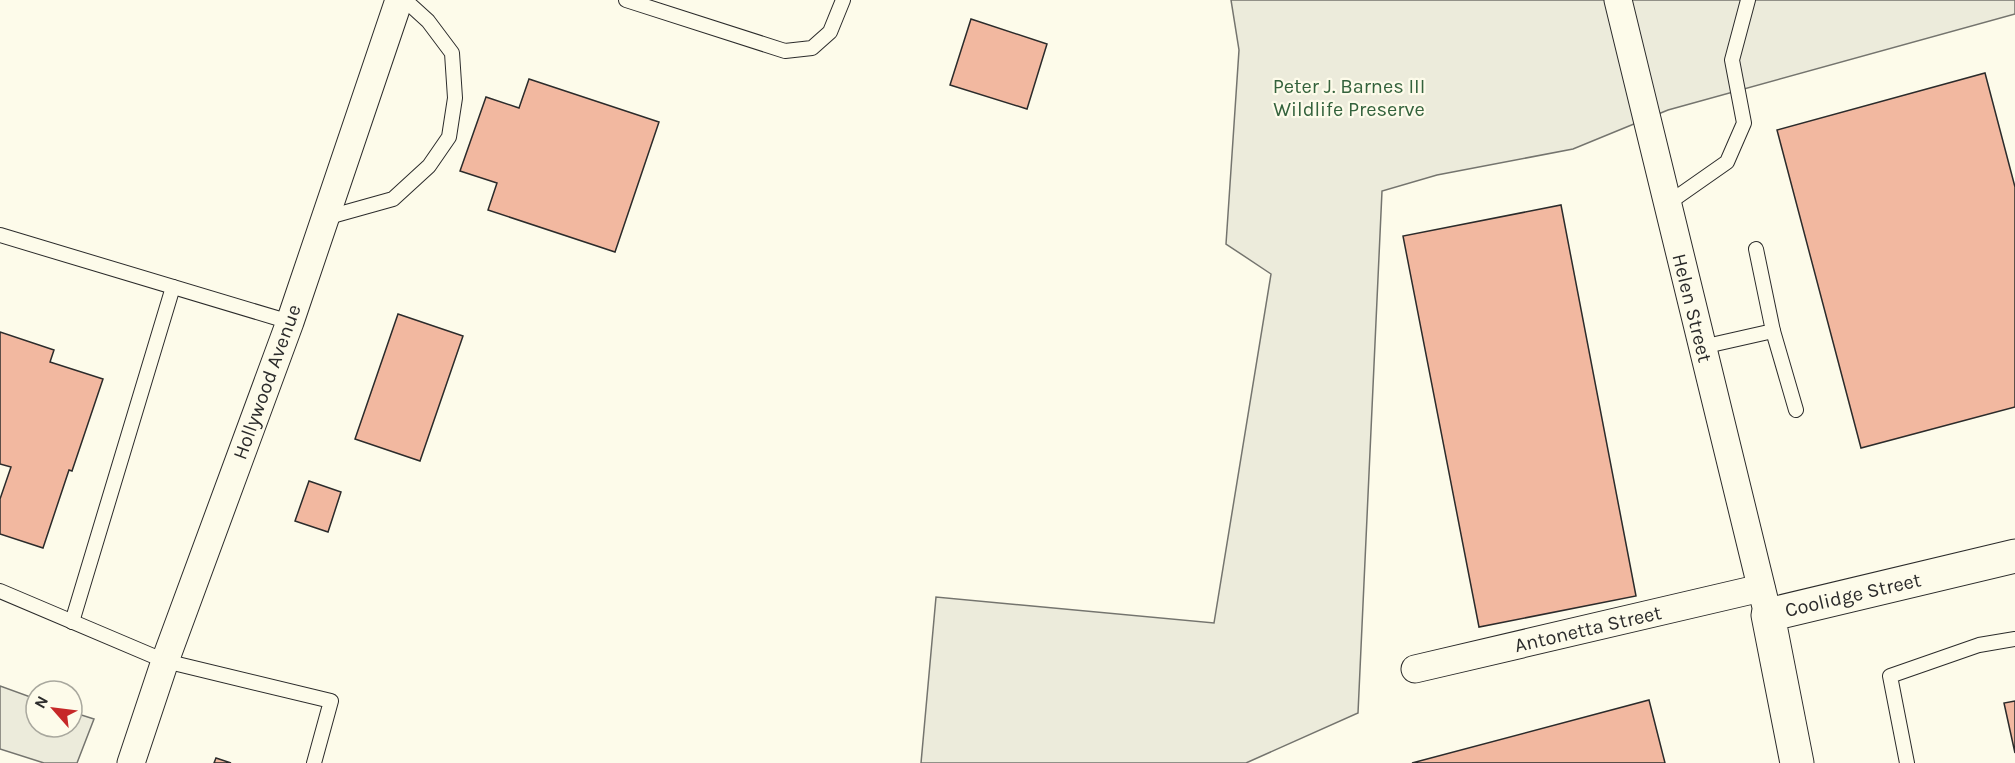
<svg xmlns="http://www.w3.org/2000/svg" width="2015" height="763" viewBox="0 0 2015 763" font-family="Karla,sans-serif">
	<rect width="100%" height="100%" fill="#fdfbea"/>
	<!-- green -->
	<g fill="#ecebdb" stroke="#74746e" stroke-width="1.5">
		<polygon points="1231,0 2015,0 2015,14 1668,110 1573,149 1437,175 1382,191 1358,713 1246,763 921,763 936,597 1214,623 1271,274 1226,244 1239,50"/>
		<polygon points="0,686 36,699 36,727 72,727 72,712 94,719 77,763 44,763 0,749"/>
	</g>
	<!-- building -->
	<g fill="#f2b8a0" stroke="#2b2b2b" stroke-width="1.5">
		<polygon points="971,19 1047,44 1027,109 950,85"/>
		<polygon points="1985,73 2015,187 2015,407 1861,448 1777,130"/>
		<polygon points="529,79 659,122 615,252 488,210 497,183 460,171 486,97 519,108"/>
		<polygon points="1561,205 1636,596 1479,627 1403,236"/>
		<polygon points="398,314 463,336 420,461 355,439"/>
		<polygon points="0,332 54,350 50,362 103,379 72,471 69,470 43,548 0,534 0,499 11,467 0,464"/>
		<polygon points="309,481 341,492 328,532 295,521"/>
		<polygon points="1649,700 1665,763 1412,763"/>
		<polygon points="2015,701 2015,753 2004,703"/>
		<polygon points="216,758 231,763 214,763"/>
	</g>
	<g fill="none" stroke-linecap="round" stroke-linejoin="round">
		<defs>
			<g id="service">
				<polyline points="626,0 785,51 812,48 830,32 843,0"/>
				<polyline points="1667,204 1727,162 1744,123 1732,60 1748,0"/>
				<polyline points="325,218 393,199 429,166 449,137 455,98 452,53 428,21 405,0"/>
				<polyline points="0,235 290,322"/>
				<polyline points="1773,331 1796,410"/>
				<polyline points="1702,347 1773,331 1756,249"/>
				<polyline points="0,591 165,661 331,701 314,763"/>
				<polyline points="72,622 173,287"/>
				<polyline points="1907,763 1890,676 1979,645 2015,639"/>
			</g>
			<g id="minor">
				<polyline points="1618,0 1768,615"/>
				<polyline points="1415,669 1761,588"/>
				<polyline points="131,763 165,661 290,322 399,0"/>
			</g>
			<polyline id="tertiary" points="1797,763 1768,615 2015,556"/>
		</defs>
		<!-- service casing -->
		<use href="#service" stroke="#2b2b2b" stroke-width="16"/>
		<!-- minor casing -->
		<use href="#minor" stroke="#2b2b2b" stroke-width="29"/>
		<!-- tertiary casing -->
		<use href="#tertiary" stroke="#2b2b2b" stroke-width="35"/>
		<!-- service -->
		<use href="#service" stroke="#fdfbea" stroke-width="14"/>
		<!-- minor -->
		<use href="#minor" stroke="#fdfbea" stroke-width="27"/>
		<!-- tertiary -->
		<use href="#tertiary" stroke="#fdfbea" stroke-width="33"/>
	</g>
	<g text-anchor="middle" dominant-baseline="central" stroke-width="4.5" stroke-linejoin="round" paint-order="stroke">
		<!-- park labels -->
		<g font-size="20" fill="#34623c" stroke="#fdfbea">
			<text x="1349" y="86">Peter J. Barnes III<tspan x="1349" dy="23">Wildlife Preserve</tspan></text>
		</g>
		<!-- street labels -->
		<g font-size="20" fill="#2b2b2b" stroke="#fdfbea">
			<text transform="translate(1692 308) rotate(76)">Helen Street</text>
			<text transform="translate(267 382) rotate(-70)">Hollywood Avenue</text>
			<text transform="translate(1853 595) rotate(-13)">Coolidge Street</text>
			<text transform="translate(1588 629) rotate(-13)">Antonetta Street</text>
		</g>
	</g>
	<!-- north arrow -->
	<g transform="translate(54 709) rotate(298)"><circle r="28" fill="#fdfbea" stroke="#a9a89e" stroke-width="1.5"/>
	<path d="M0-4.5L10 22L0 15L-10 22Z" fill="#c62828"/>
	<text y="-9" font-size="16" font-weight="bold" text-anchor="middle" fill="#2b2b2b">N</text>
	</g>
</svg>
